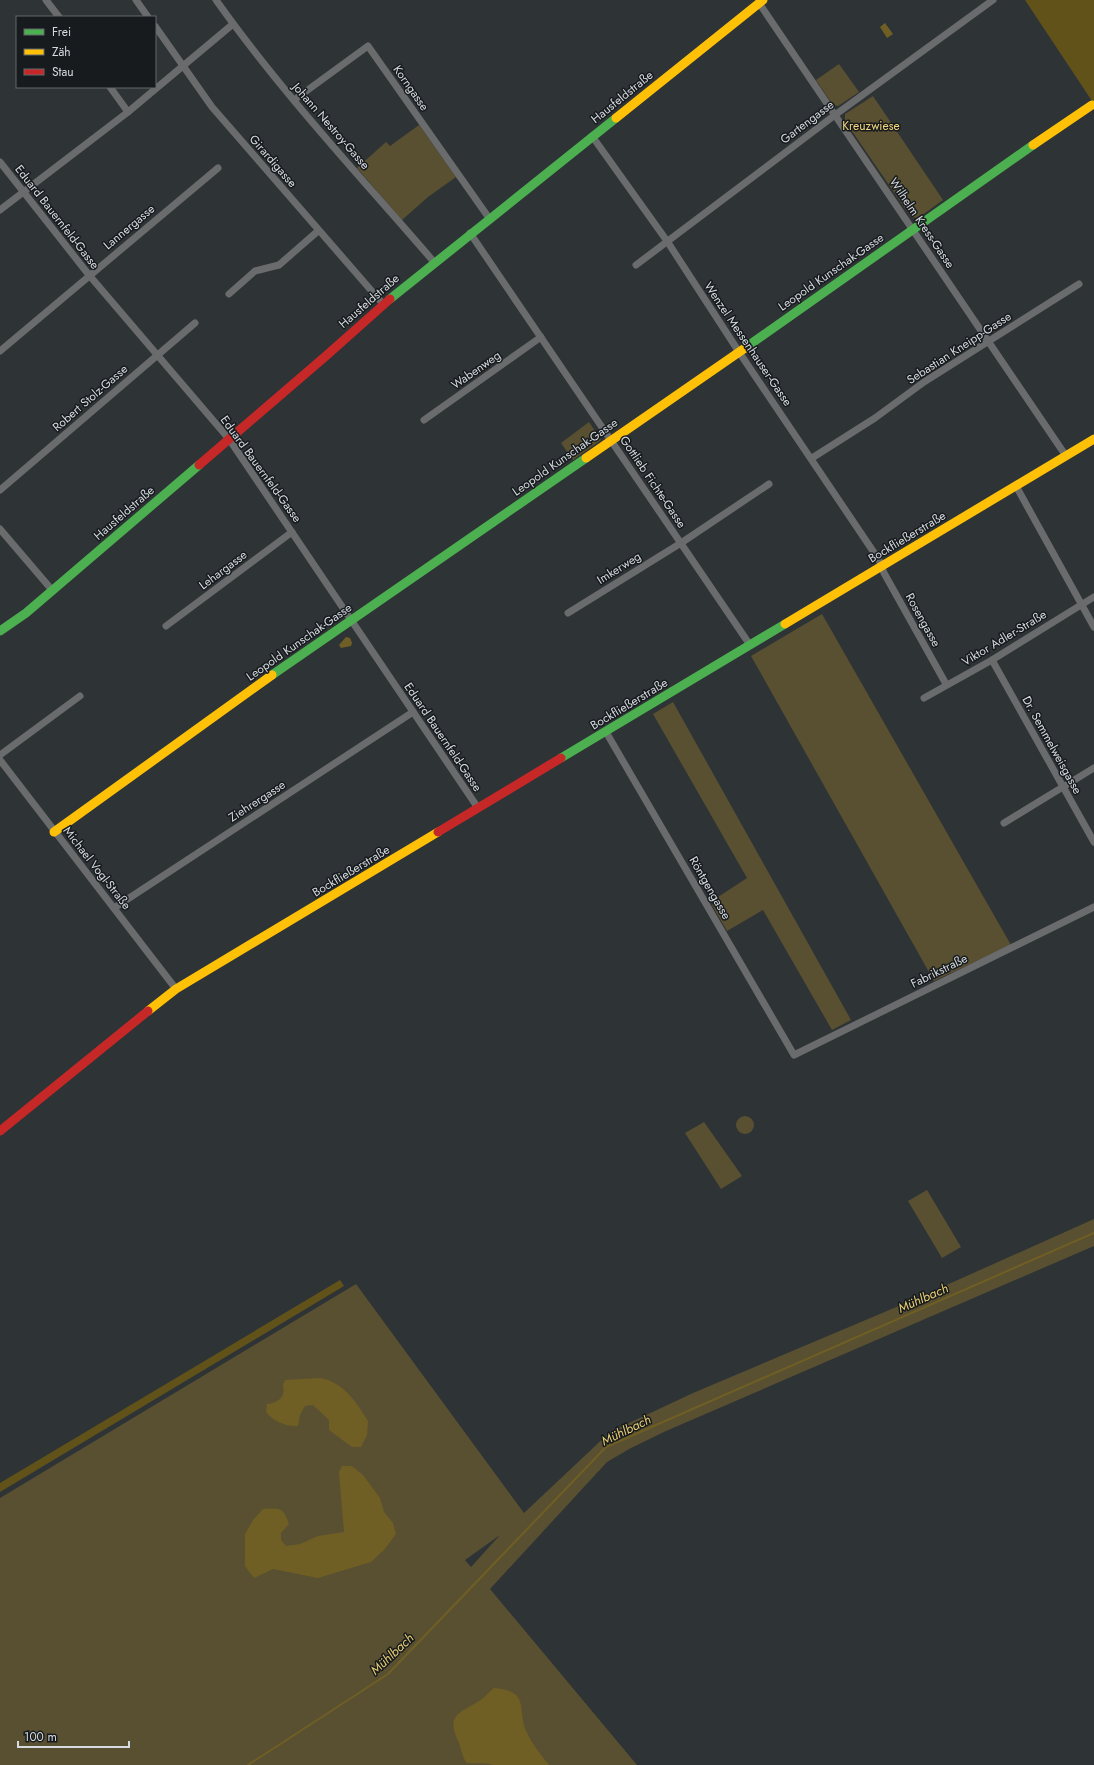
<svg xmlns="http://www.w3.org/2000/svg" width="1094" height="1765" viewBox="0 0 1094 1765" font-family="Jost,sans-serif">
	<rect width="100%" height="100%" fill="#2e3336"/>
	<!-- green -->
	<g fill="#595031" fill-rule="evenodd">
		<polygon points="839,64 859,92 838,106 833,105 816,80"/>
		<polygon points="873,96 943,200 918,218 911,217 845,121 845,114"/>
		<polygon points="419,125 456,177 428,197 402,220 357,168 386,142 390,146"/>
		<polygon points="589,422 601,440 573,460 561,443"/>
		<polygon points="822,614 1011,945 934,981 751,656"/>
		<polygon points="673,702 851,1020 832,1030 763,910 727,931 712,905 715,899 747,878 653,714"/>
		<circle cx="745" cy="1125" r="9"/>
		<polygon points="704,1122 742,1176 721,1189 685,1133"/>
		<polygon points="927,1190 961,1247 942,1258 908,1201"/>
		<path d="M1094,1219V1246L666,1431L631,1448L607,1462L490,1589L637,1765H0V1498L356,1284L524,1513L610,1432L693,1393L913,1300ZM500,1535L471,1567L465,1560Z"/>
	</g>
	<!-- forest -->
	<g fill="#615219">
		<polygon points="1025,0 1094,0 1094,104 1092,101"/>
		<polygon points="340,1280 344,1286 0,1492 0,1483"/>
	</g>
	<!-- water -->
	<g fill="#6f5f25">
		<polygon points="885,23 893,34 887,38 880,27"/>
		<polygon points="346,637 350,638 352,643 351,646 341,648 339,645"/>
		<path d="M321,1378C343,1382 357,1403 368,1421L367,1435L361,1447H352L329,1430V1420L313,1405L305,1406L300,1415L298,1426C286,1427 273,1421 266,1412L267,1404C278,1403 286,1397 283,1385L285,1380Z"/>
		<path d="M342,1466H352L363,1475L380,1498L384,1512L393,1523L396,1534L384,1550L371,1562L318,1578L273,1569L254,1578L245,1566V1534L253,1520L263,1509C280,1508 283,1507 289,1524L281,1533V1540L286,1546L300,1544L318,1536L344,1532L339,1472Z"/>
		<path d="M494,1688C530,1691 517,1708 526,1731C532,1744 541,1755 549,1765H493C484,1762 476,1764 467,1763C462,1757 462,1751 459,1743C444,1713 462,1713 482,1699C486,1696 490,1691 494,1688Z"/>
	</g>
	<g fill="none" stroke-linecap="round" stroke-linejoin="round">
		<!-- stream -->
		<polyline stroke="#6f5f25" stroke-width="2" points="248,1765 388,1674 606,1447 1094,1233"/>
		<!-- street -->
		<g stroke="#6a6b6c" stroke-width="7">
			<polyline points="46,0 59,17"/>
			<polyline points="136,0 148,17"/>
			<path d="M216,0C282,93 360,176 434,262"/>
			<polyline points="759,3 1066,456"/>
			<polyline points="155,26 212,107 383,304"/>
			<polyline points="110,87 128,112"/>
			<polyline points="294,100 368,46 489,218"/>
			<polyline points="592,136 667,241 739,352 879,560 884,573 946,684"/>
			<polyline points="0,162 89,275 229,439 478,808"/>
			<polyline points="0,210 128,112 233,24"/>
			<polyline points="470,233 750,645"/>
			<polyline points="636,265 835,115 993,0"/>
			<polyline points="229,294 255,271 279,265 318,231"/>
			<polyline points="0,351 218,168"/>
			<polyline points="424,420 541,337"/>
			<polyline points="812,458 875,418 924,382 1079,284"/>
			<polyline points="1016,486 1094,627"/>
			<polyline points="0,490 195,323"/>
			<polyline points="0,529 52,590"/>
			<polyline points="568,613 681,543 769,484"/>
			<polyline points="166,626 292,532"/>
			<polyline points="992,660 1094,842"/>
			<polyline points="924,698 992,660 1094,597"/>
			<polyline points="606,732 794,1055 1094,907"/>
			<polyline points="0,755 80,696"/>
			<polyline points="0,760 176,989"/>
			<polyline points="1004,823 1094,768"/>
			<polyline points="114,908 413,712"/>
		</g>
		<!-- fast -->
		<g stroke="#4caf50" stroke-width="9">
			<polyline points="390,299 616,118"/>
			<polyline points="745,348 1033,145"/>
			<polyline points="0,631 26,613 199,465"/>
			<polyline points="272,675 586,458"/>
			<polyline points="561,758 785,624"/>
		</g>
		<!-- slow -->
		<g stroke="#ffc107" stroke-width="9">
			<polyline points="616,118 763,0"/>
			<polyline points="1033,145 1092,105"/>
			<polyline points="586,458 745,348"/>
			<polyline points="785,624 1094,439"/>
			<polyline points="54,832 272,675"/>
			<polyline points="148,1011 176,989 438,832"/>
		</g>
		<!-- jam -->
		<g stroke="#c62828" stroke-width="9">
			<polyline points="199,465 327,355 390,299"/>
			<polyline points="438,832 561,758"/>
			<polyline points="0,1131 148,1011"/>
		</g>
	</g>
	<g text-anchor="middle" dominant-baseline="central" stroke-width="3" stroke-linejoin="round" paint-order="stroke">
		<!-- street labels -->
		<g font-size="12" fill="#d6dbe0" stroke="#171b1e">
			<text transform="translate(411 88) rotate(55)">Korngasse</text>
			<text transform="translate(622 97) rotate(-39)">Hausfeldstraße</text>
			<text transform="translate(807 122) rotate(-37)">Gartengasse</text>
			<text transform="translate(331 126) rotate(49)">Johann Nestroy-Gasse</text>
			<text transform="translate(273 161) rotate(49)">Girardigasse</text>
			<text transform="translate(57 217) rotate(52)">Eduard Bauernfeld-Gasse</text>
			<text transform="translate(922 223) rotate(56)">Wilhelm Kress-Gasse</text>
			<text transform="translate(129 227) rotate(-40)">Lannergasse</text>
			<text transform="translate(831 272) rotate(-35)">Leopold Kunschak-Gasse</text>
			<text transform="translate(369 301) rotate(-41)">Hausfeldstraße</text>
			<text transform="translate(748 344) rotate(56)">Wenzel Messenhauser-Gasse</text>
			<text transform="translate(959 348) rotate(-33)">Sebastian Kneipp-Gasse</text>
			<text transform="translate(476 370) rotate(-35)">Wabenweg</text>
			<text transform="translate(90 398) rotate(-41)">Robert Stolz-Gasse</text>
			<text transform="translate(565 457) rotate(-35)">Leopold Kunschak-Gasse</text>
			<text transform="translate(261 469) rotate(54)">Eduard Bauernfeld-Gasse</text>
			<text transform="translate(653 482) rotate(56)">Gottlieb Fichte-Gasse</text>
			<text transform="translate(124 513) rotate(-41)">Hausfeldstraße</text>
			<text transform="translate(907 537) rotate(-31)">Bockfließerstraße</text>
			<text transform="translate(619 568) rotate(-32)">Imkerweg</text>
			<text transform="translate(223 570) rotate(-37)">Lehargasse</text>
			<text transform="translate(923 620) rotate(61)">Rosengasse</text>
			<text transform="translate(1004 638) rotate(-31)">Viktor Adler-Straße</text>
			<text transform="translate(299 642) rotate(-35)">Leopold Kunschak-Gasse</text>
			<text transform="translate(629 704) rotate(-31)">Bockfließerstraße</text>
			<text transform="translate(443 737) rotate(56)">Eduard Bauernfeld-Gasse</text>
			<text transform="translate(1052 745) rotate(61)">Dr. Semmelweisgasse</text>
			<text transform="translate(257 801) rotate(-33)">Ziehrergasse</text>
			<text transform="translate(97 868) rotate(52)">Michael Vogl-Straße</text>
			<text transform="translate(351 871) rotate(-31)">Bockfließerstraße</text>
			<text transform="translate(710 888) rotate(60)">Röntgengasse</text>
			<text transform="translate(939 971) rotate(-26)">Fabrikstraße</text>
		</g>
		<!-- park labels -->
		<g font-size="12" fill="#f4d77c" stroke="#171b1e">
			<text x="871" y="126">Kreuzwiese</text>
		</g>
		<!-- water labels -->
		<g font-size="13" font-style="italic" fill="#eace73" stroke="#171b1e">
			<text transform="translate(923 1298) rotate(-24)">Mühlbach</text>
			<text transform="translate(626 1430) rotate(-26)">Mühlbach</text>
			<text transform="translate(392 1654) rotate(-43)">Mühlbach</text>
		</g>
	</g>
	<!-- legend -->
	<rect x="16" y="16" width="140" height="72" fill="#171b1e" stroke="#63686c"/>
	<rect x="24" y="29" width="20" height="6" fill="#4caf50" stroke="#63686c"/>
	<text x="52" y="36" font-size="12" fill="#d6dbe0">Frei</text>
	<rect x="24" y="49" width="20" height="6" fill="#ffc107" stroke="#63686c"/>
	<text x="52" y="56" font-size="12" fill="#d6dbe0">Zäh</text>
	<rect x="24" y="69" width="20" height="6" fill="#c62828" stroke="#63686c"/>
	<text x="52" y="76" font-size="12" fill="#d6dbe0">Stau</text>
	<!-- scale -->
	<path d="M18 1741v6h111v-6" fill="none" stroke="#d6dbe0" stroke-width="2"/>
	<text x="24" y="1741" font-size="12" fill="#d6dbe0" stroke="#171b1e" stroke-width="3" paint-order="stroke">100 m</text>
</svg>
